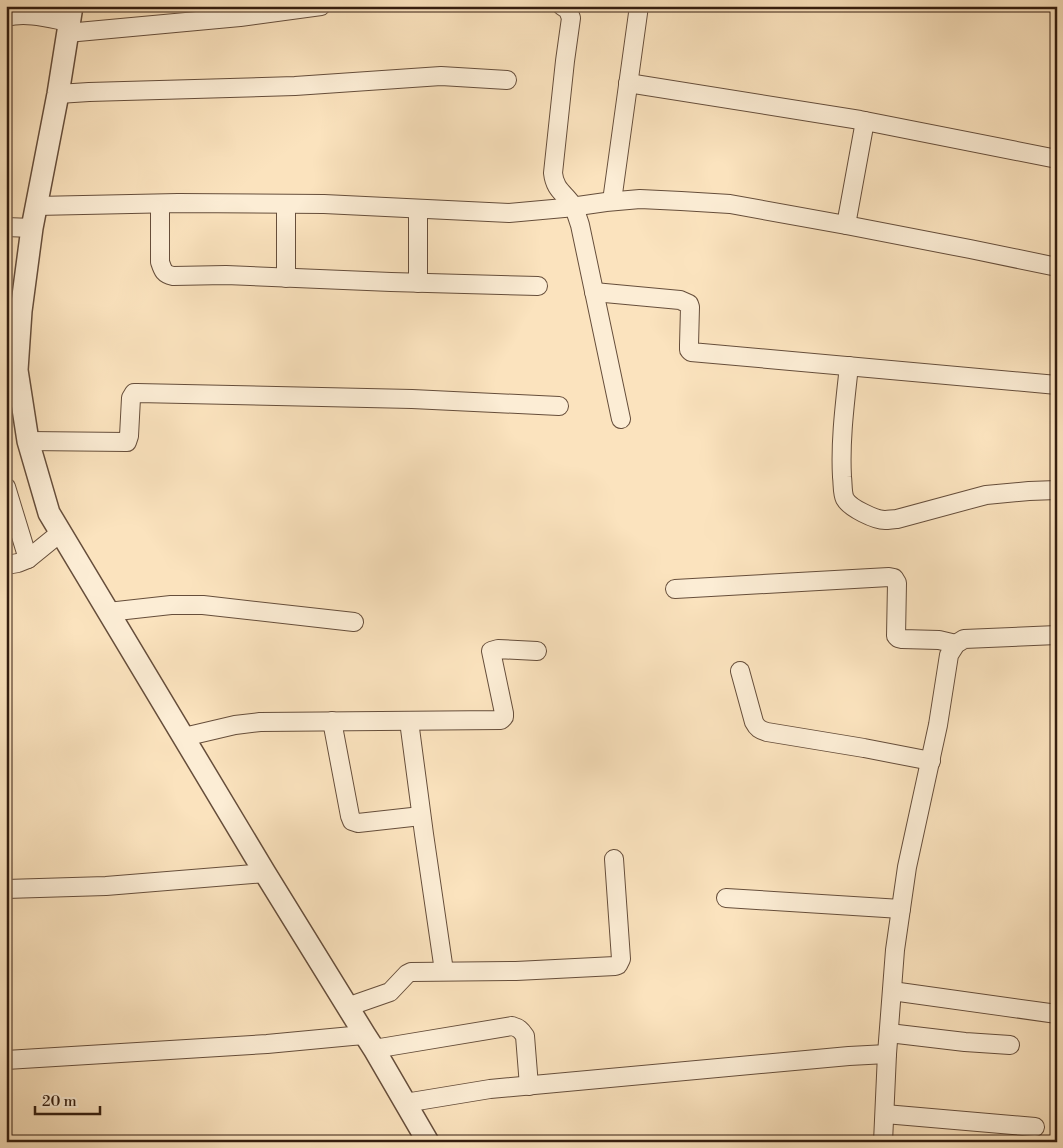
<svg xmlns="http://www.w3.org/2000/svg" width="1063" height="1148" viewBox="0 0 1063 1148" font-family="'Libre Bodoni',serif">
	<rect width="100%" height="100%" fill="#fbe3be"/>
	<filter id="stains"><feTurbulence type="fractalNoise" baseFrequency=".004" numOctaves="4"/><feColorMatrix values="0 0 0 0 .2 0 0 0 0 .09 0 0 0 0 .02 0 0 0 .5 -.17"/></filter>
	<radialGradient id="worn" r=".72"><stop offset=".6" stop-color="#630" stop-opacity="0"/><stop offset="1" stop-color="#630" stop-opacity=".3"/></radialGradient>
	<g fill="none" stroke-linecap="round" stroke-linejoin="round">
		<defs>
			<g id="minor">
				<path d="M562,6L568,10L571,18L565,61L553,173C555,191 565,193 573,206C576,212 578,219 580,225L621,419"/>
				<path d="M6,17C27,12 48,18 69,22"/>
				<polyline points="67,33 240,17 321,6"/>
				<polyline points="628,83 860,120 1057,159"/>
				<polyline points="58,94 89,92 295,86 441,76 507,80"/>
				<polyline points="612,201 639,6"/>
				<path d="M160,204V262C163,271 164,274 173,276L226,275L391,282L538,286"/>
				<polyline points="286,204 286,278"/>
				<polyline points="36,206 178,203 324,204 509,213 564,208 606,202 640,199 681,201 730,204 846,225 970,249 1057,267"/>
				<polyline points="846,225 865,121"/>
				<polyline points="6,227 32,228"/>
				<polyline points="418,283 418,209"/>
				<polyline points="594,292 680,300 689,304 690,307 689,345 689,350 691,352 1057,385"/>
				<path d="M849,366C845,403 840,440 842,477C843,484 842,493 845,499C850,508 875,520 885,520C889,520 893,519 897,519L986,495L1029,491L1057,490"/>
				<polyline points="28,441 127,442 129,436 131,398 134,393 137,393 412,399 559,406"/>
				<polyline points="6,487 28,559"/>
				<polyline points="6,565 18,563 28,559 60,533"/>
				<polyline points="675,589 889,577 894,578 897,583 896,636 898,638 902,639 939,640 956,644"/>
				<polyline points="108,612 171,605 203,605 354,622"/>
				<path d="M740,671L754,722C757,728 760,730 767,732L864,748L931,761"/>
				<polyline points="332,721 350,816 352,821 358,823 421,816"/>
				<polyline points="409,721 424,834 444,971"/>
				<polyline points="184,737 235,725 260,722 501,720 504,717 504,713 491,651 498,649 537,651"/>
				<polyline points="6,889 106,886 265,873"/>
				<polyline points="726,898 901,909"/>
				<polyline points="892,991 1057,1014"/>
				<polyline points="347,1007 390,992 407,974 411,972 516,971 615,966 618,965 621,959 614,859"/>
				<polyline points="889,1033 965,1042 1010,1045"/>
				<path d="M374,1049L512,1026C519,1028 521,1030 525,1036L529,1086"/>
				<polyline points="6,1060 267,1044 352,1036 365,1035"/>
				<polyline points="405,1103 490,1089 849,1056 887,1054"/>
				<polyline points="885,1114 1035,1127"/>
				<polyline points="883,1142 887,1054 895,950 907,867 938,725 949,655 956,644 964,639 1057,635"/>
			</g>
			<polyline id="tertiary" points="72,6 58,94 32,228 21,311 17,370 28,441 49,513 265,873 365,1035 374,1049 428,1142"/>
		</defs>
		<!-- minor casing -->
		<use href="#minor" stroke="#664e3b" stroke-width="20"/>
		<!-- tertiary casing -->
		<use href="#tertiary" stroke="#664e3b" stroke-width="24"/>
		<!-- minor -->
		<use href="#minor" stroke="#fcedd5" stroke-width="18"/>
		<!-- tertiary -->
		<use href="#tertiary" stroke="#fcedd5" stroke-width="21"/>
	</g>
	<!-- margin -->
	<rect width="1063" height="1148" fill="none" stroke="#fbe3be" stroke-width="25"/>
	<rect x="8" y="8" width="1048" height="1133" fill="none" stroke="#341d0f" stroke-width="2.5"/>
	<rect x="12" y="12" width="1038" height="1123" fill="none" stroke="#341d0f"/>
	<!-- scale -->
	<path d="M35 1106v8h65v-8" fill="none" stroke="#341d0f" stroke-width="2.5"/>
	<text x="42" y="1106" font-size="15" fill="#341d0f" stroke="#fcedd5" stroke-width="4" paint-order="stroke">20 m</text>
	<rect width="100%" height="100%" filter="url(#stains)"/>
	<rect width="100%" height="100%" fill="url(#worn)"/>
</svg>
